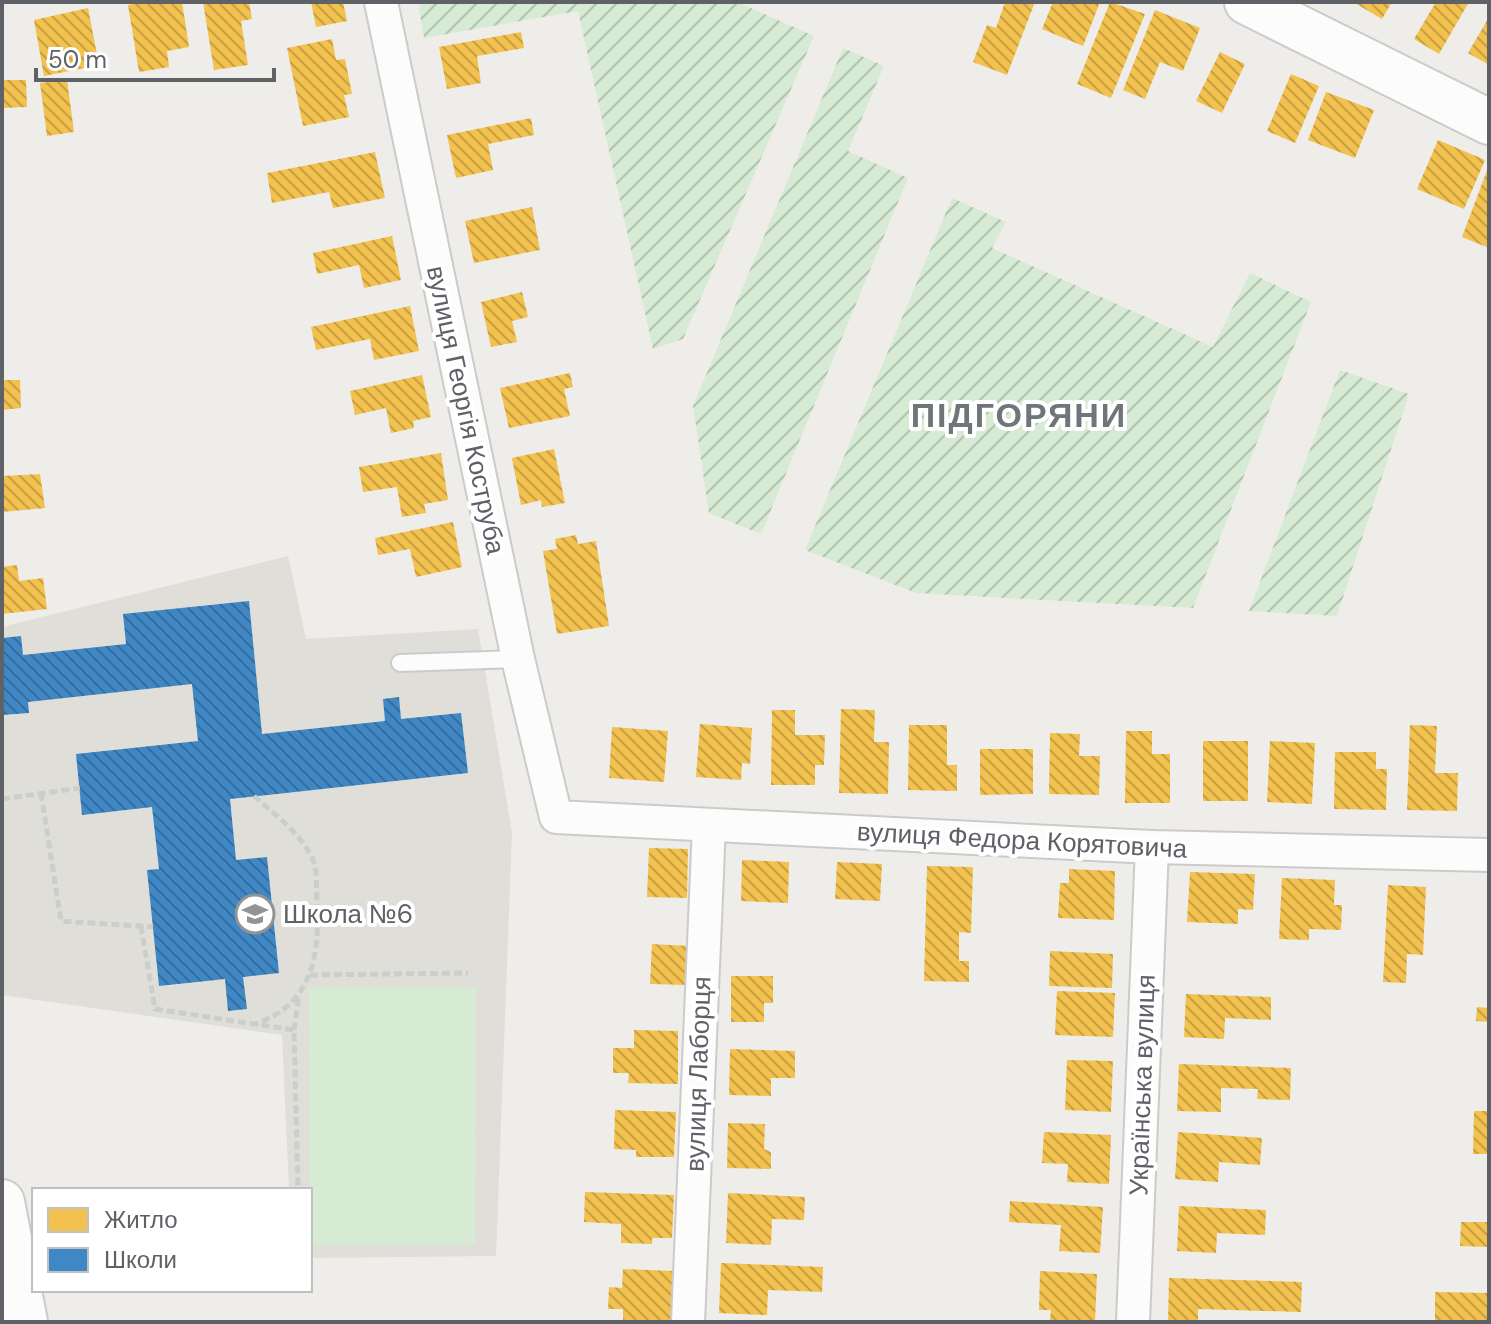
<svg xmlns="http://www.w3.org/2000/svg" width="1491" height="1324" viewBox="0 0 1491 1324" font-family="'DM Sans',sans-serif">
	<defs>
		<pattern id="garden-furrows" width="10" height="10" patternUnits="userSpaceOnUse" patternTransform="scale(2)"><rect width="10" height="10" fill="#d7ebd4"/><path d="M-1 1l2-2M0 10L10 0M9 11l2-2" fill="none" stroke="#b2c2b0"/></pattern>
		<pattern id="homes-back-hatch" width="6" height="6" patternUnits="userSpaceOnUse" patternTransform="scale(2)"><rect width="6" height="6" fill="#f2c14e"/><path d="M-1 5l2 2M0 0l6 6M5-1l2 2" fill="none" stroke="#c7a045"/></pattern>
		<pattern id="schools-back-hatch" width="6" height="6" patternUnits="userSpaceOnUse" patternTransform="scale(2)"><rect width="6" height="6" fill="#3f88c5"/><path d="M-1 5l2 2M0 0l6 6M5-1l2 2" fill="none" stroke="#366d9c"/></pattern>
	</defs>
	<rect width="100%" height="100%" fill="#efede9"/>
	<!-- education -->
	<polygon fill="#e0ded8" points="288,556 306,639 478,629 512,833 496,1256 310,1258 310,1190 289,1190 282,1035 2,995 2,627"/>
	<!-- grass -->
	<polygon fill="#d7ebd4" points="309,987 476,987 475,1245 310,1245"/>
	<!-- garden -->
	<g fill="url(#garden-furrows)">
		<polygon points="422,2 737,2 814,36 683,339 653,349 578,11 424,38 419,9"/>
		<polygon points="843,48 884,66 848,151 908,178 761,534 709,513 693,406"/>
		<polygon points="952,198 1006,222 992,248 1213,347 1250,273 1311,302 1193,608 916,593 805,550"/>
		<polygon points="1340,370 1409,394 1337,616 1249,611"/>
	</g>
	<!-- homes -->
	<g fill="url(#homes-back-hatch)">
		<polygon points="148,2 182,2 189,47 167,51 169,67 139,72 128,5"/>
		<polygon points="203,2 249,2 252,19 241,21 248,65 214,70"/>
		<polygon points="311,2 343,2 347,21 316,27"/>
		<polygon points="1005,2 1035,2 1007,75 973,62 987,25 996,28"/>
		<polygon points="1053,2 1100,2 1083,46 1042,29"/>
		<polygon points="1110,2 1145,14 1111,98 1077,84"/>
		<polygon points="1353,2 1392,2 1382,19"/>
		<polygon points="1436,2 1469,2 1439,54 1414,39"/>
		<polygon points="88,8 99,65 44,76 34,20"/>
		<polygon points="1155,10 1200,28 1183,71 1160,62 1145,99 1123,90"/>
		<polygon points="1489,17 1489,65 1468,53"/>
		<polygon points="521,32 524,48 477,56 481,83 447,89 439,47"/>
		<polygon points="332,39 336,60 345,59 352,94 344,95 349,117 303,126 287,48"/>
		<polygon points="1220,52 1245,64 1222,113 1196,101"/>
		<polygon points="1291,74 1319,86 1295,143 1267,131"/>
		<polygon points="2,80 26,80 27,107 2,108"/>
		<polygon points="67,80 74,132 47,136 40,83"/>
		<polygon points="1326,92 1374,110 1355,158 1308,140"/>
		<polygon points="531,118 534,135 488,144 493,170 456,178 447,135"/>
		<polygon points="1438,140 1485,160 1464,209 1417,189"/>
		<polygon points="375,152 385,198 333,208 329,192 272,203 267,173"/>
		<polygon points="1489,165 1489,248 1462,237"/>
		<polygon points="532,207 540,250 474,263 465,221"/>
		<polygon points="392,236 401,280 364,288 359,265 317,274 313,253"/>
		<polygon points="522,292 528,317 512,321 517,342 491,347 481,302"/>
		<polygon points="410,306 419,351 374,360 370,339 316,350 311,327"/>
		<polygon points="570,373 573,387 564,389 570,416 509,428 500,388"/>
		<polygon points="422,375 431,417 413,421 414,428 391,433 386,408 355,415 350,391"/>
		<polygon points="2,380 20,380 21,408 2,410"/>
		<polygon points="554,449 565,503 542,507 541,500 521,505 512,458"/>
		<polygon points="441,453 448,500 424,504 426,513 402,517 397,487 363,492 359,467"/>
		<polygon points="40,474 45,508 2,512 2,476"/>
		<polygon points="453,522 462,567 416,577 410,549 378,555 375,538"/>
		<polygon points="576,535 578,544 596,541 609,626 557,634 543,551 557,549 555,539"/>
		<polygon points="17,565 19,581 43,578 47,609 2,614 2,567"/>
		<polygon points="841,709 875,710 874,742 889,742 888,794 839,793"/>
		<polygon points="772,710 795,710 795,735 825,735 824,765 815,765 815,785 771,785"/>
		<polygon points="700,724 752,728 750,764 742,763 741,780 696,777"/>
		<polygon points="909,725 947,725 947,765 957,765 957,791 908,790"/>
		<polygon points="1410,725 1437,726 1435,773 1458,773 1457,811 1407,810"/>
		<polygon points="612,727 668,731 664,782 609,778"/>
		<polygon points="1126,731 1152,731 1152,754 1170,754 1170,803 1125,803"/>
		<polygon points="1050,733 1080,734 1079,756 1100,756 1099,795 1049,794"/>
		<rect x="1203" y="741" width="45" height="60"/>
		<polygon points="1270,741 1315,743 1312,804 1267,802"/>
		<polygon points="980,749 1033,749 1033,794 980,795"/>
		<polygon points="1335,752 1376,752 1376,769 1387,769 1386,810 1334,809"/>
		<polygon points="649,848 688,849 687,898 647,897"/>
		<polygon points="742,860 789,862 788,903 741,901"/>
		<polygon points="837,862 882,864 880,901 835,899"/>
		<polygon points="927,866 973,867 971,933 959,932 959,961 969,961 969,982 924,981"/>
		<polygon points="1069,869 1115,871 1114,920 1058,918 1060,883 1069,883"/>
		<polygon points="1190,872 1255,874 1253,910 1238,909 1238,924 1187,922"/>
		<polygon points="1282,878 1335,880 1334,905 1342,905 1341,930 1309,929 1309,940 1279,939"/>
		<polygon points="1388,885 1426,887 1423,955 1407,954 1406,983 1383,982"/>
		<polygon points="652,944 689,946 687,985 650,984"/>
		<polygon points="1050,951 1113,954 1112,988 1049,986"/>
		<polygon points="731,976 773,976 773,1003 764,1003 764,1022 731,1022"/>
		<polygon points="1057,991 1115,993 1113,1037 1055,1035"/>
		<polygon points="1186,994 1271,997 1271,1020 1225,1018 1224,1039 1184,1037"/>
		<polygon points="1477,1007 1489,1008 1489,1022 1476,1021"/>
		<polygon points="634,1030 678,1031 678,1084 628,1083 629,1073 613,1073 613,1048 634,1048"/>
		<polygon points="730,1049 795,1051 795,1078 771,1078 771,1096 729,1095"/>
		<polygon points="1067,1060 1113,1061 1111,1112 1065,1110"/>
		<polygon points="1179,1064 1291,1068 1290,1100 1257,1099 1258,1089 1221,1088 1221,1112 1177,1111"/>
		<polygon points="615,1110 676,1112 674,1157 636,1157 636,1150 614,1149"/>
		<polygon points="1474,1111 1489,1111 1489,1154 1473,1154"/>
		<polygon points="728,1123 765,1124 764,1149 771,1152 771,1169 727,1168"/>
		<polygon points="1044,1132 1111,1135 1109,1184 1067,1182 1068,1164 1042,1163"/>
		<polygon points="1178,1132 1262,1138 1260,1165 1219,1162 1218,1182 1175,1179"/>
		<polygon points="585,1192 674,1195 672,1238 652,1238 652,1244 621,1243 621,1224 584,1222"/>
		<polygon points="728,1193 805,1197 804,1220 772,1219 771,1245 726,1243"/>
		<polygon points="1010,1201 1103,1207 1100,1253 1059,1251 1061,1225 1009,1222"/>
		<polygon points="1179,1206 1266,1210 1265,1235 1217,1233 1216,1253 1177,1251"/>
		<polygon points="1461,1222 1489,1222 1489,1247 1460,1246"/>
		<polygon points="721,1263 823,1267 822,1292 768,1290 767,1315 719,1313"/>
		<polygon points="623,1269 674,1271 672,1322 623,1322 623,1309 608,1309 609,1287 622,1288"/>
		<polygon points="1040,1271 1097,1274 1095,1322 1050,1321 1051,1310 1039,1310"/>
		<polygon points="1169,1278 1302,1282 1301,1312 1198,1309 1198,1322 1168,1322"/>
		<polygon points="1435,1292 1489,1293 1489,1322 1435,1322"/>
	</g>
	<!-- schools -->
	<polygon fill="url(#schools-back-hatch)" points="249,601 262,734 385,721 383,699 399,697 401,719 461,713 468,773 230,799 236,860 267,857 279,973 243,977 247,1009 228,1011 225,979 159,986 147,870 159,869 152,807 82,815 76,754 198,741 192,684 28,702 29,713 2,715 2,638 21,636 23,655 126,644 123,614"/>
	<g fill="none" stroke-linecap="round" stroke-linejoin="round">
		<defs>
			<polyline id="lane" points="400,663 518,659"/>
			<g id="street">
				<polyline points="381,2 518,659 556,817 1152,847 1489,855"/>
				<polyline points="688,1322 709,825"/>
				<polyline points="1133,1322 1152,847"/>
			</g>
			<g id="secondary">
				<polyline points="1247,2 1489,122"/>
				<polyline points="2,1202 25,1322"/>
			</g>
		</defs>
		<!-- lane casing -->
		<use href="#lane" stroke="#cbcbcb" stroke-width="20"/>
		<!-- street casing -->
		<use href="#street" stroke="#cbcbcb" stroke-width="36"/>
		<!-- secondary casing -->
		<use href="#secondary" stroke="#cbcbcb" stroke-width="48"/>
		<!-- path -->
		<g stroke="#cacfcb" stroke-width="5" stroke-dasharray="8 4" stroke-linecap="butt">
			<polyline points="41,793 61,921 153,927"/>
			<path d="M254,796C275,815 301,833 313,860C318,872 316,890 317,903C320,955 312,1005 255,1024"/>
			<polyline points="2,799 80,788"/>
			<polyline points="141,926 155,1009 294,1030 298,1190"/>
			<polyline points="310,975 468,973"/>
			<polyline points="294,1030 299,995"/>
		</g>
		<!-- lane -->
		<use href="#lane" stroke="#fdfcfc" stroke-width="16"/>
		<!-- street -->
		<use href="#street" stroke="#fdfcfc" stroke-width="32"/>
		<!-- secondary -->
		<use href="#secondary" stroke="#fdfcfc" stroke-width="44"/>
	</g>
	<!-- icons -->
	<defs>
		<symbol id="school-ring" viewBox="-11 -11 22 22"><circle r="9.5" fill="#fff" stroke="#919394" stroke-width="1.5"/><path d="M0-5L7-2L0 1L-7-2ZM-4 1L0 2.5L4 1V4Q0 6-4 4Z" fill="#919394"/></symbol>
	</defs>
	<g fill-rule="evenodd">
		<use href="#school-ring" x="233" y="892" width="44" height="44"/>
	</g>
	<g text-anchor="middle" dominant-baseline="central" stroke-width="8" stroke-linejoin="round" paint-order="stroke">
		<!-- street labels -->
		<g font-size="26" fill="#5e6267" stroke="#fff">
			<text transform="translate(466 410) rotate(78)">вулиця Георгія Коструба</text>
			<text transform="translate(1022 840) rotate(3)">вулиця Федора Корятовича</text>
			<text transform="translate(698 1074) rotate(-88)">вулиця Лаборця</text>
			<text transform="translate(1142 1085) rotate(-88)">Українська вулиця</text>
		</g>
		<!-- poi labels -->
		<g font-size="26" fill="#5e6267" stroke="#fff" text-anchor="start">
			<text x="283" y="914">Школа №6</text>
		</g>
		<!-- district labels -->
		<g font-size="34" font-weight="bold" letter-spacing="2" fill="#6f7579" stroke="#fff">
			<text x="1019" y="415">ПІДГОРЯНИ</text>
		</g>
	</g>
	<!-- border -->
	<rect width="1491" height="1324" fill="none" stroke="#5e6267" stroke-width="8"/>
	<!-- legend -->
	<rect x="32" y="1188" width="280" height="104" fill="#ffffff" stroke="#bfc0c2" stroke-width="2"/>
	<rect x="48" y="1208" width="40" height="24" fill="#f2c14e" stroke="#bfc0c2" stroke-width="2"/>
	<text x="104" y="1228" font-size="24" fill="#5e6267">Житло</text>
	<rect x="48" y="1248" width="40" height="24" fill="#3f88c5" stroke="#bfc0c2" stroke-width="2"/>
	<text x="104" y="1268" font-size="24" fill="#5e6267">Школи</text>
	<!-- scale -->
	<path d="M36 68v12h238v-12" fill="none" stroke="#5e6267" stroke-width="4"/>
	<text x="48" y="68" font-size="24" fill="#5e6267" stroke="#ffffff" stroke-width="6" paint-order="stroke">50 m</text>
</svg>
